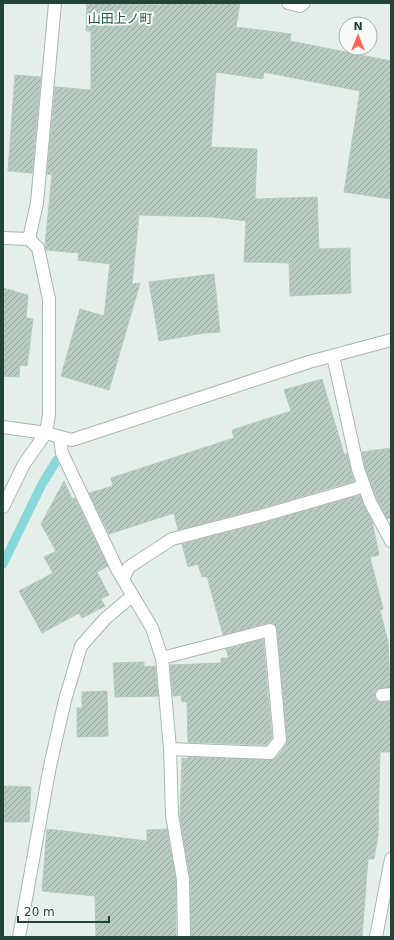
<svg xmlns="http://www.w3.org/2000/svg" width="394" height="940" viewBox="0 0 394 940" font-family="'DejaVu Sans','Noto Sans JP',sans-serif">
	<defs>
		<pattern id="building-hatch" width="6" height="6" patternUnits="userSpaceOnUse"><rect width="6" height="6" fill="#bacbc2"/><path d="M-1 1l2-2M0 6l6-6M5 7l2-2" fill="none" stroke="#97a69e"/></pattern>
	</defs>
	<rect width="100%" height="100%" fill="#e5efe9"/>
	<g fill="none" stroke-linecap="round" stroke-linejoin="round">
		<!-- stream -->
		<polyline stroke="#88d8d9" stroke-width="9" points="3,564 42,484 57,460"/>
	</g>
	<!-- building -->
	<g fill="url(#building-hatch)" stroke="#b6cabf">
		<polygon points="87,3 161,5 161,3 240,3 236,27 291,34 290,41 391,61 391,199 344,192 360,91 264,72 263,79 216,72 211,147 257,149 255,199 317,197 319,249 350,248 351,293 290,296 289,263 244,262 246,221 213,217 139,215 132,284 140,283 109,390 61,376 80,309 104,316 110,264 78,260 79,253 46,250 45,245 52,175 47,174 55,87 91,90 91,31 86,31"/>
		<polygon points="15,75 41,77 32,173 8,171"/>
		<polygon points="214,274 220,332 204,333 159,341 149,282"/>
		<polygon points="3,288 28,295 26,318 33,319 27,366 20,365 19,377 3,376"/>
		<polygon points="322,379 344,454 347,454 354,481 259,509 178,530 174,513 109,534 89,493 113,486 111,478 234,438 232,430 291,411 284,390"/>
		<polygon points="391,448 391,518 387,519 377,499 365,467 362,452"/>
		<polygon points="64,481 72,499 75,498 108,566 97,572 109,595 101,599 105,606 82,618 79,613 42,633 19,591 53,573 44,557 56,551 41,524"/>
		<polygon points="360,495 372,521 379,555 370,557 383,609 380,610 388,642 390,687 378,689 375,692 375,696 376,700 379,702 390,702 391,713 391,752 380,752 378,835 374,859 368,859 362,937 191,937 190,879 180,818 182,758 188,759 188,757 270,760 276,758 286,745 287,739 277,629 276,626 273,623 268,623 223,635 207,576 202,577 198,564 188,567 182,544 263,523"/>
		<polygon points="263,639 272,738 266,745 188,742 187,702 182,702 181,695 173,696 170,665 221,663 221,658 229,658 226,649"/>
		<polygon points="144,662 144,667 155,666 158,696 115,697 113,663"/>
		<polygon points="107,691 108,736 77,737 77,708 82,708 82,692"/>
		<polygon points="3,786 31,787 29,822 3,822"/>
		<polygon points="47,829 147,841 147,830 167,829 176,881 176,937 96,937 95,896 42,891"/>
	</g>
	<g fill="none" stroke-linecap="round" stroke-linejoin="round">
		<defs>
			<g id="service">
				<polyline points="288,3 300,6 304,3"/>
				<polyline points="29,239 38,248 49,299 49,415 46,433"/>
				<polyline points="333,356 358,469 370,502 391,541"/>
				<polyline points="60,437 62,453 118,571 152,628 162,658 170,749 172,815 183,880 184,937"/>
				<polyline points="123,579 129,567 172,539 261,516 348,491 364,486"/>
				<polyline points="162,658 270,630 280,740 270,753 170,749"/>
				<polyline points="382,695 391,694"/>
				<polyline points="19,937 50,766 65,700 81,646 105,619 132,596"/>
				<polyline points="376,937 391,859"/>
			</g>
			<g id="minor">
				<polyline points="3,238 29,239 37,203 55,3"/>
				<polyline points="3,427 46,433 72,440 309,362 391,340"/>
				<polyline points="3,507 24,464 46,433"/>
			</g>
		</defs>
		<!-- service casing -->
		<use href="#service" stroke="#a7b8b0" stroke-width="14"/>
		<!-- minor casing -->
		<use href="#minor" stroke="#a7b8b0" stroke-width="14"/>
		<!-- service -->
		<use href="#service" stroke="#fff" stroke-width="12"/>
		<!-- minor -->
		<use href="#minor" stroke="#fff" stroke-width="12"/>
	</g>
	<g text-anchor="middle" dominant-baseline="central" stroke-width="4" stroke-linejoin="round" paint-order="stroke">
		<!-- neighbourhood labels -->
		<g font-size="13" fill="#1b5941" stroke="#f6fbf8">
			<text x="120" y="18">山田上ノ町</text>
		</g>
	</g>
	<!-- border -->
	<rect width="394" height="940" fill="none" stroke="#224436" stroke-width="8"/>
	<!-- north arrow -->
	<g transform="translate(358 36)"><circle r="19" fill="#f6fbf8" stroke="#a1b2aa"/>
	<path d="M0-3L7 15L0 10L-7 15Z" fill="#ff6754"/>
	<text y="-6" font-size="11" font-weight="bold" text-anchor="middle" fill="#224436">N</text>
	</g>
	<!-- scale -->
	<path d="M18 916v6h91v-6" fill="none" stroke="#224436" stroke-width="2"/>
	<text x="24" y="916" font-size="12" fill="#224436" stroke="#f6fbf8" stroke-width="3" paint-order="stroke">20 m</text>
</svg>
